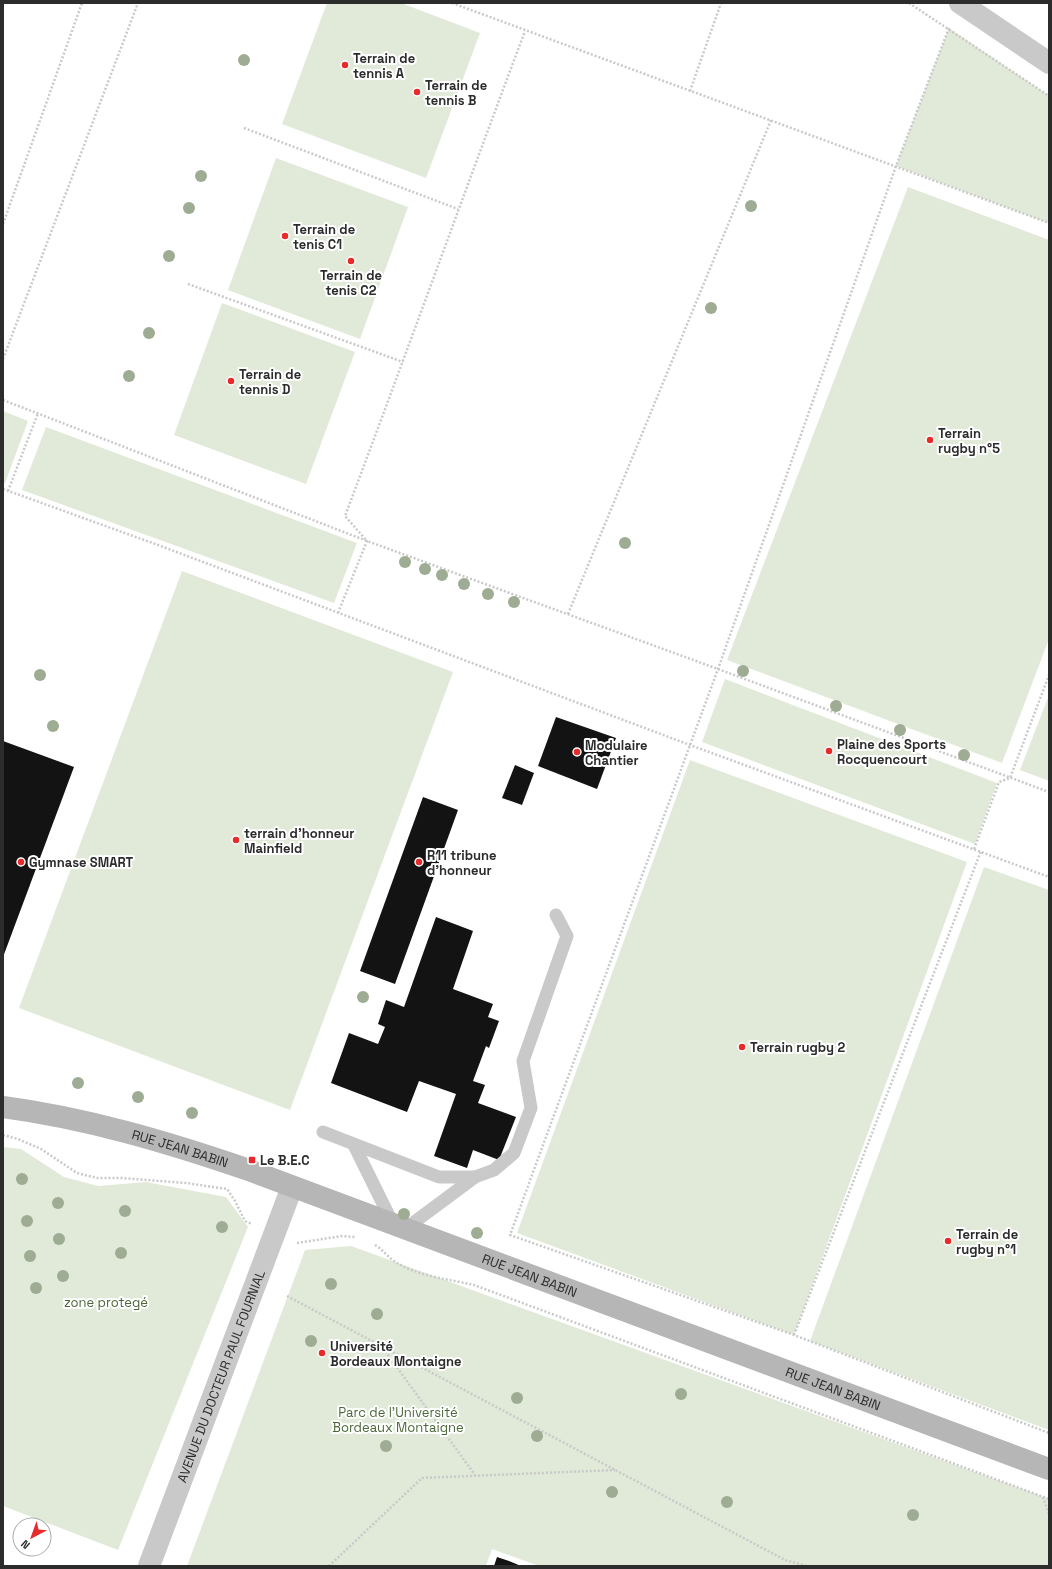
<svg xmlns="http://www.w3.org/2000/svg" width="1052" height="1569" viewBox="0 0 1052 1569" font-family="'Space Grotesk',sans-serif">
	<rect width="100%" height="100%" fill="#fff"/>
	<!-- green -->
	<g fill="#e1ead9">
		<polygon points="327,3 401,3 480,33 426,178 282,124"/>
		<polygon points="949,28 1049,96 1049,223 896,166"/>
		<polygon points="276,158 408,207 360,339 228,290"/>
		<polygon points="908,187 1049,240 1049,639 1002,763 727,660"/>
		<polygon points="222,303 355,352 306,484 174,435"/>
		<polygon points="3,411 28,421 5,483 3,482"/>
		<polygon points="46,427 357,543 334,603 22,490"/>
		<polygon points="182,571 453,672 290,1110 19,1008"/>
		<polygon points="725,679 997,783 975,844 702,742"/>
		<polygon points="1049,695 1049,781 1020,770"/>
		<polygon points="690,760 967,862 794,1335 517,1233"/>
		<polygon points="984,867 1049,890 1049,1430 810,1341"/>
		<polygon points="3,1147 21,1149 64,1177 98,1186 146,1182 226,1197 248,1227 118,1550 3,1506"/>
		<polygon points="351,1246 1049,1499 1049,1566 539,1566 492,1549 486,1566 187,1566 305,1250"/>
	</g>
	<!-- building -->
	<g fill="#131313">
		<polygon points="556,717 616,738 597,789 538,766"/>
		<polygon points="3,741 74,767 3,957"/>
		<polygon points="515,765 534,773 522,805 502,798"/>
		<polygon points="423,797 458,810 395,984 360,971"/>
		<polygon points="436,917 473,931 453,989 493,1004 488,1017 499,1021 489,1048 486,1046 473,1081 485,1085 478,1103 516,1117 499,1160 473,1150 467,1168 434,1156 456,1094 419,1081 407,1112 331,1083 349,1033 378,1044 385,1027 378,1024 386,1000 404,1007"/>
		<polygon points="497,1557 509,1561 521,1566 494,1566"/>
	</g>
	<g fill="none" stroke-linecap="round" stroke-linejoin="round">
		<!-- path -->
		<g stroke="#c9c9c9" stroke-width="2.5" stroke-dasharray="2 2" stroke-linecap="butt">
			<polyline points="452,3 1049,223"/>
			<polyline points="909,3 1049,96"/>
			<polyline points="949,28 896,166 718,669 510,1235 794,1335 1049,1433"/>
			<polyline points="690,91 721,3"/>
			<polyline points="244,128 458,209"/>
			<polyline points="3,224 82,3"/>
			<polyline points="188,284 403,362"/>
			<polyline points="3,359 138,3"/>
			<polyline points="3,400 367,541 718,669 1049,792"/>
			<polyline points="3,489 158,545 690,745 1049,877"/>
			<polyline points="8,491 38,413"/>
			<path d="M338,613L367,541L345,516C406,355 464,193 525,31"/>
			<polyline points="568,614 771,120"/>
			<polyline points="974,849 999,782 1010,778 1049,675"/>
			<polyline points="3,1135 18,1139 41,1149 77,1173 97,1178 121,1178 186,1183 227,1189 235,1201 245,1221 252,1224"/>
			<polyline points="297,1243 342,1236 355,1237"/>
			<path d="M375,1245C382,1249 387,1256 394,1261C416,1276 448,1279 474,1285L1049,1499"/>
			<polyline points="287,1296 785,1560 807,1566"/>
			<polyline points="794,1335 981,851"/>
			<polyline points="383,1348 475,1475"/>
			<polyline points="1043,1497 1049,1514"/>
			<polyline points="329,1566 422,1478 615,1470"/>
		</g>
		<!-- lane -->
		<g stroke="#c9c9c9" stroke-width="13">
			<polyline points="323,1132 439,1177 475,1177 494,1170 514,1153 531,1108 523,1061 567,936 556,915"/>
			<polyline points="354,1145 393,1224"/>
			<polyline points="405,1229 475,1177"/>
		</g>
		<!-- street -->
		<g stroke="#c9c9c9" stroke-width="22">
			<polyline points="960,3 1049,63"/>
			<path id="s1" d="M149,1566L292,1187"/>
		</g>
		<!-- secondary -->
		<path stroke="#b6b6b6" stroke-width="22" id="s2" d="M3,1107C86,1118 167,1142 246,1169L1049,1469"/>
	</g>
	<!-- trees -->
	<g fill="#9dac92">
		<circle cx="244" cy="60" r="6"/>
		<circle cx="201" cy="176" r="6"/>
		<circle cx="751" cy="206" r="6"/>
		<circle cx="189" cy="208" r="6"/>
		<circle cx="169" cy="256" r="6"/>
		<circle cx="711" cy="308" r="6"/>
		<circle cx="149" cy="333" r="6"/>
		<circle cx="129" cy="376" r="6"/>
		<circle cx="625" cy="543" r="6"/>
		<circle cx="405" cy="562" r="6"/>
		<circle cx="425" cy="569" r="6"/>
		<circle cx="442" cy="575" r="6"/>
		<circle cx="464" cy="584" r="6"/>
		<circle cx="488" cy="594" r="6"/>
		<circle cx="514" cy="602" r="6"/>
		<circle cx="743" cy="671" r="6"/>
		<circle cx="40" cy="675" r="6"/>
		<circle cx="836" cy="706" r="6"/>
		<circle cx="53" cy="726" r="6"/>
		<circle cx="900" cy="730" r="6"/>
		<circle cx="964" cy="755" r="6"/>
		<circle cx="363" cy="997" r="6"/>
		<circle cx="78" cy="1083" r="6"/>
		<circle cx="138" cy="1097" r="6"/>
		<circle cx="192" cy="1113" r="6"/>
		<circle cx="22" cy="1179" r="6"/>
		<circle cx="58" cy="1203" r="6"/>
		<circle cx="125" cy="1211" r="6"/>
		<circle cx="404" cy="1214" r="6"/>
		<circle cx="27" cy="1221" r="6"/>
		<circle cx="222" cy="1227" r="6"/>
		<circle cx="477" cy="1233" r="6"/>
		<circle cx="59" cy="1239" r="6"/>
		<circle cx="121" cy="1253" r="6"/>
		<circle cx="30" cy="1256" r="6"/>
		<circle cx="63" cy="1276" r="6"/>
		<circle cx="331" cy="1284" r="6"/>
		<circle cx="36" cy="1288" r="6"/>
		<circle cx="377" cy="1314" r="6"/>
		<circle cx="311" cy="1341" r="6"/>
		<circle cx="681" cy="1394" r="6"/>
		<circle cx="517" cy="1398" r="6"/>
		<circle cx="537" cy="1436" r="6"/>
		<circle cx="386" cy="1446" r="6"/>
		<circle cx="612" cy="1492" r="6"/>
		<circle cx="727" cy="1502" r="6"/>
		<circle cx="913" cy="1515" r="6"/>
	</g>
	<!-- markers -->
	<g fill="#e72a2a" stroke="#fff" stroke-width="1.5">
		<circle cx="345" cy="65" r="4"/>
		<circle cx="417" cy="92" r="4"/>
		<circle cx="285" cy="236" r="4"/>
		<circle cx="351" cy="261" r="4"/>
		<circle cx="231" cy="381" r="4"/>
		<circle cx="930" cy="440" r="4"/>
		<circle cx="829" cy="751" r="4"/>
		<circle cx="577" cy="752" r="4"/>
		<circle cx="236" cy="840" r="4"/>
		<circle cx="21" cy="862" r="4"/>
		<circle cx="419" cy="862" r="4"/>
		<circle cx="742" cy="1047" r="4"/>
		<rect x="248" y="1156" width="8" height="8" rx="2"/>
		<circle cx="948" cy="1241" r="4"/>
		<circle cx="322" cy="1353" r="4"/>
	</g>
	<g text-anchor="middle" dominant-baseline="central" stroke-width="4" stroke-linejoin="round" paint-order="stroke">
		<!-- poi labels -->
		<g font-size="13" font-weight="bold" fill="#2c2c2c" stroke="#fff" text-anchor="start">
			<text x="353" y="58">Terrain de<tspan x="353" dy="15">tennis A</tspan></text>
			<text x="425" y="85">Terrain de<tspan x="425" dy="15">tennis B</tspan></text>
			<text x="293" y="229">Terrain de<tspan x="293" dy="15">tenis C1</tspan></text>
			<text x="351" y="275" text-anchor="middle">Terrain de<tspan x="351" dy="15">tenis C2</tspan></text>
			<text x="239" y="374">Terrain de<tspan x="239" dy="15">tennis D</tspan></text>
			<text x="938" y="433">Terrain<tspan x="938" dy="15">rugby n°5</tspan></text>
			<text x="837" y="744">Plaine des Sports<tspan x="837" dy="15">Rocquencourt</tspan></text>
			<text x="585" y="745">Modulaire<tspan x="585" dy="15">Chantier</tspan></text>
			<text x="244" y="833">terrain d'honneur<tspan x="244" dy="15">Mainfield</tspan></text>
			<text x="427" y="855">R11 tribune<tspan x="427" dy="15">d'honneur</tspan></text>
			<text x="29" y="862">Gymnase SMART</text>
			<text x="750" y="1047">Terrain rugby 2</text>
			<text x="260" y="1160">Le B.E.C</text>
			<text x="956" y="1234">Terrain de<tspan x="956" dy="15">rugby n°1</tspan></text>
			<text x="330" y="1346">Université<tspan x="330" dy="15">Bordeaux Montaigne</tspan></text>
		</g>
		<!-- street labels -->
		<g font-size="13" fill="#2c2c2c" stroke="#fff">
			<text stroke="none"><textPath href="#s2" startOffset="182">RUE JEAN BABIN</textPath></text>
			<text stroke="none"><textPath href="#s2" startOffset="554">RUE JEAN BABIN</textPath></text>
			<text stroke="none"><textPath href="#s1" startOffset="203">AVENUE DU DOCTEUR PAUL FOURNIAL</textPath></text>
			<text stroke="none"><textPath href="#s2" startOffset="878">RUE JEAN BABIN</textPath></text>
		</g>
		<!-- park labels -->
		<g font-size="13" fill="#4c6839" stroke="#fff">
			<text x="106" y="1302">zone protegé</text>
			<text x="398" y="1412">Parc de l'Université<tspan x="398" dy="15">Bordeaux Montaigne</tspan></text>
		</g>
	</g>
	<!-- border -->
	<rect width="1052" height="1569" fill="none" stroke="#2c2c2c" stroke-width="8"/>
	<!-- north arrow -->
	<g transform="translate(32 1537) rotate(221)"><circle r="19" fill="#ffffff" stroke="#ababab"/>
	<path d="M0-3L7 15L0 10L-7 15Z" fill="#e72a2a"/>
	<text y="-6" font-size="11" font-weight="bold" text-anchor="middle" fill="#2c2c2c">N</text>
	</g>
</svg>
